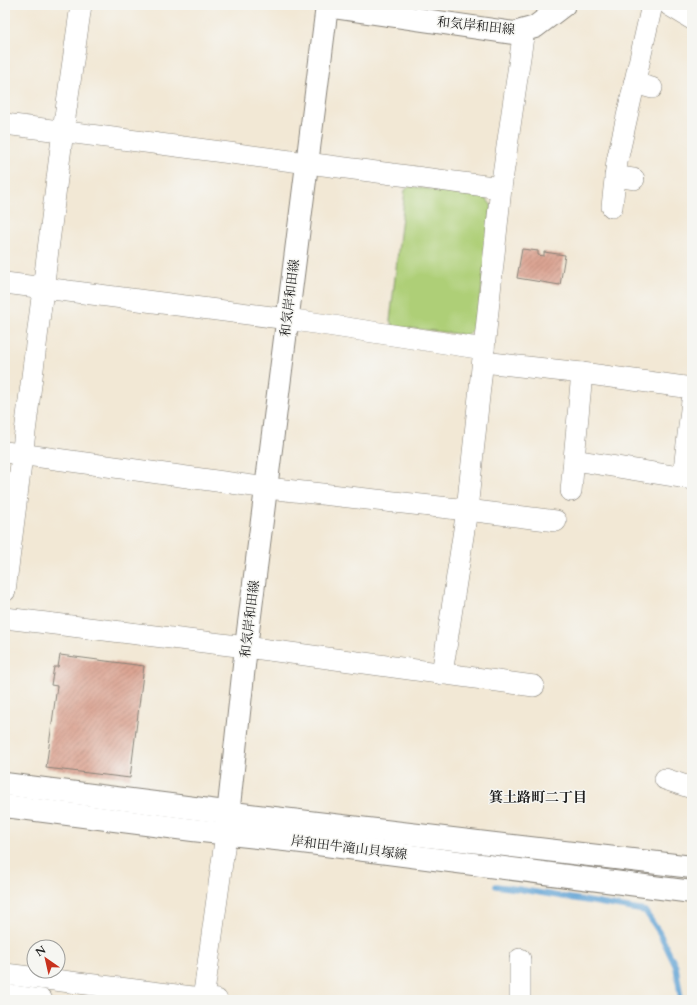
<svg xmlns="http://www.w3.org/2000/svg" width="697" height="1005" viewBox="0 0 697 1005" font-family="Cardo,'Noto Serif JP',serif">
	<defs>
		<pattern id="building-hatch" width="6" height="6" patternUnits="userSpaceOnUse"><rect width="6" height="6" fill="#dba493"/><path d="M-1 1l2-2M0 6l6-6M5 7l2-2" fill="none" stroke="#b18577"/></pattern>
	</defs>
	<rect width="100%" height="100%" fill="#f6f6f2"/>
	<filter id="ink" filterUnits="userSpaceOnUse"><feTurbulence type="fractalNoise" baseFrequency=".025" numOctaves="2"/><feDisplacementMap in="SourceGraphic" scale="8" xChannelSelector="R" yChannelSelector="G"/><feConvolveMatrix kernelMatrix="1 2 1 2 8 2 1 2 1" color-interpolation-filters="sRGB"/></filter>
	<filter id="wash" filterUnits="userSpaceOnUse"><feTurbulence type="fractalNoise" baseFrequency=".012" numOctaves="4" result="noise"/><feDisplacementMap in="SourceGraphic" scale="16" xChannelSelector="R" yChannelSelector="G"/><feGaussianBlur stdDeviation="0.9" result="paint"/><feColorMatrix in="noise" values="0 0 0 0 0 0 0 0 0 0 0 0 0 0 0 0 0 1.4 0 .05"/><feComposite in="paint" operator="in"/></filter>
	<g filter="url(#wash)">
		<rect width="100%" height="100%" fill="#f2e8d5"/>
		<!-- green -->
		<polygon fill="#aecf77" stroke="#65764a" points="410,186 486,198 492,206 477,327 466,335 393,326 390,321 405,190"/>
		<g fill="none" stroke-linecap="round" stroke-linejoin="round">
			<!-- stream -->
			<polyline stroke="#60a3d4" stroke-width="5.5" points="496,886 518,889 645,911 659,932 676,967 681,1000"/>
		</g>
		<g id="blocks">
			<!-- building -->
			<g fill="url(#building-hatch)">
				<polygon points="522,249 538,251 538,255 544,256 544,252 565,255 560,285 517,278"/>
				<polygon points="60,655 144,666 130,778 46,768 57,686 51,685 54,667 58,667"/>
			</g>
		</g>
	</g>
	<g filter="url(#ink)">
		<use href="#blocks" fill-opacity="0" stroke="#878278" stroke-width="1"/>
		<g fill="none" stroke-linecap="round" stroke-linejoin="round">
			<defs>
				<g id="minor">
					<polyline points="669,5 692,19"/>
					<polyline points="634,83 652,88"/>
					<polyline points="5,124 501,188"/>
					<polyline points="615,176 634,179"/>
					<polyline points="612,207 617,161 652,5"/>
					<polyline points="5,283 288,319 484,349"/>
					<polyline points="483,362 582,373 692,388"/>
					<polyline points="5,452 267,488 467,510 556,521"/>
					<polyline points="574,460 692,479"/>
					<polyline points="683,478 692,401"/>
					<polyline points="571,491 582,373"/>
					<polyline points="5,591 63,131 81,5"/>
					<polyline points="5,618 246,647 534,686"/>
					<polyline points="442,674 467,510 501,188 524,30"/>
					<polyline points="665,779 692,788"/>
					<polyline points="5,974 217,1000"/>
					<polyline points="5,995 42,1000"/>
					<polyline points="203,1000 226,834"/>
					<polyline points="520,1000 520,959"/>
				</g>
				<g id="major">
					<polyline points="5,784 257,816 692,867"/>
					<polyline points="5,806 193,830 294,841 692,892"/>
					<polyline points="226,834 246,647 327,6 514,33 535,27 564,5"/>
				</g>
			</defs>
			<!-- minor casing -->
			<use href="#minor" stroke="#878278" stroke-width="22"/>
			<!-- major casing -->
			<use href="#major" stroke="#878278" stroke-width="24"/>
			<!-- minor -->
			<use href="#minor" stroke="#fff" stroke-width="21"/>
			<!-- major -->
			<use href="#major" stroke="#fff" stroke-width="22"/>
		</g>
	</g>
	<g text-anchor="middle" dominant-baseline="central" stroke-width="3" stroke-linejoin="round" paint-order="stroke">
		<!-- street labels -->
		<g font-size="13" fill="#1c1c1c" stroke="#f6f6f2">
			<text transform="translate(476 26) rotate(6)">和気岸和田線</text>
			<text transform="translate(290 298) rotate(-83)">和気岸和田線</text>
			<text transform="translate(250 619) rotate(-83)">和気岸和田線</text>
			<text transform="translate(349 848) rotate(7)">岸和田牛滝山貝塚線</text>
		</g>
		<!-- neighbourhood labels -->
		<g font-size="14" font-weight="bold" fill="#1c1c1c" stroke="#f6f6f2">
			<text x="538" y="797">箕土路町二丁目</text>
		</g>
	</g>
	<!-- margin -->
	<rect width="697" height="1005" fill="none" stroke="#f6f6f2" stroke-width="20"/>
	<!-- north arrow -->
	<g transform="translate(46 959) rotate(326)"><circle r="19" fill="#f6f6f2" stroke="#9f9f9c"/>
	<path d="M0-3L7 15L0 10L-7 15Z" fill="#c8321e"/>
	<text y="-6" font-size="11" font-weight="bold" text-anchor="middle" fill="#1c1c1c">N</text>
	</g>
</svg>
